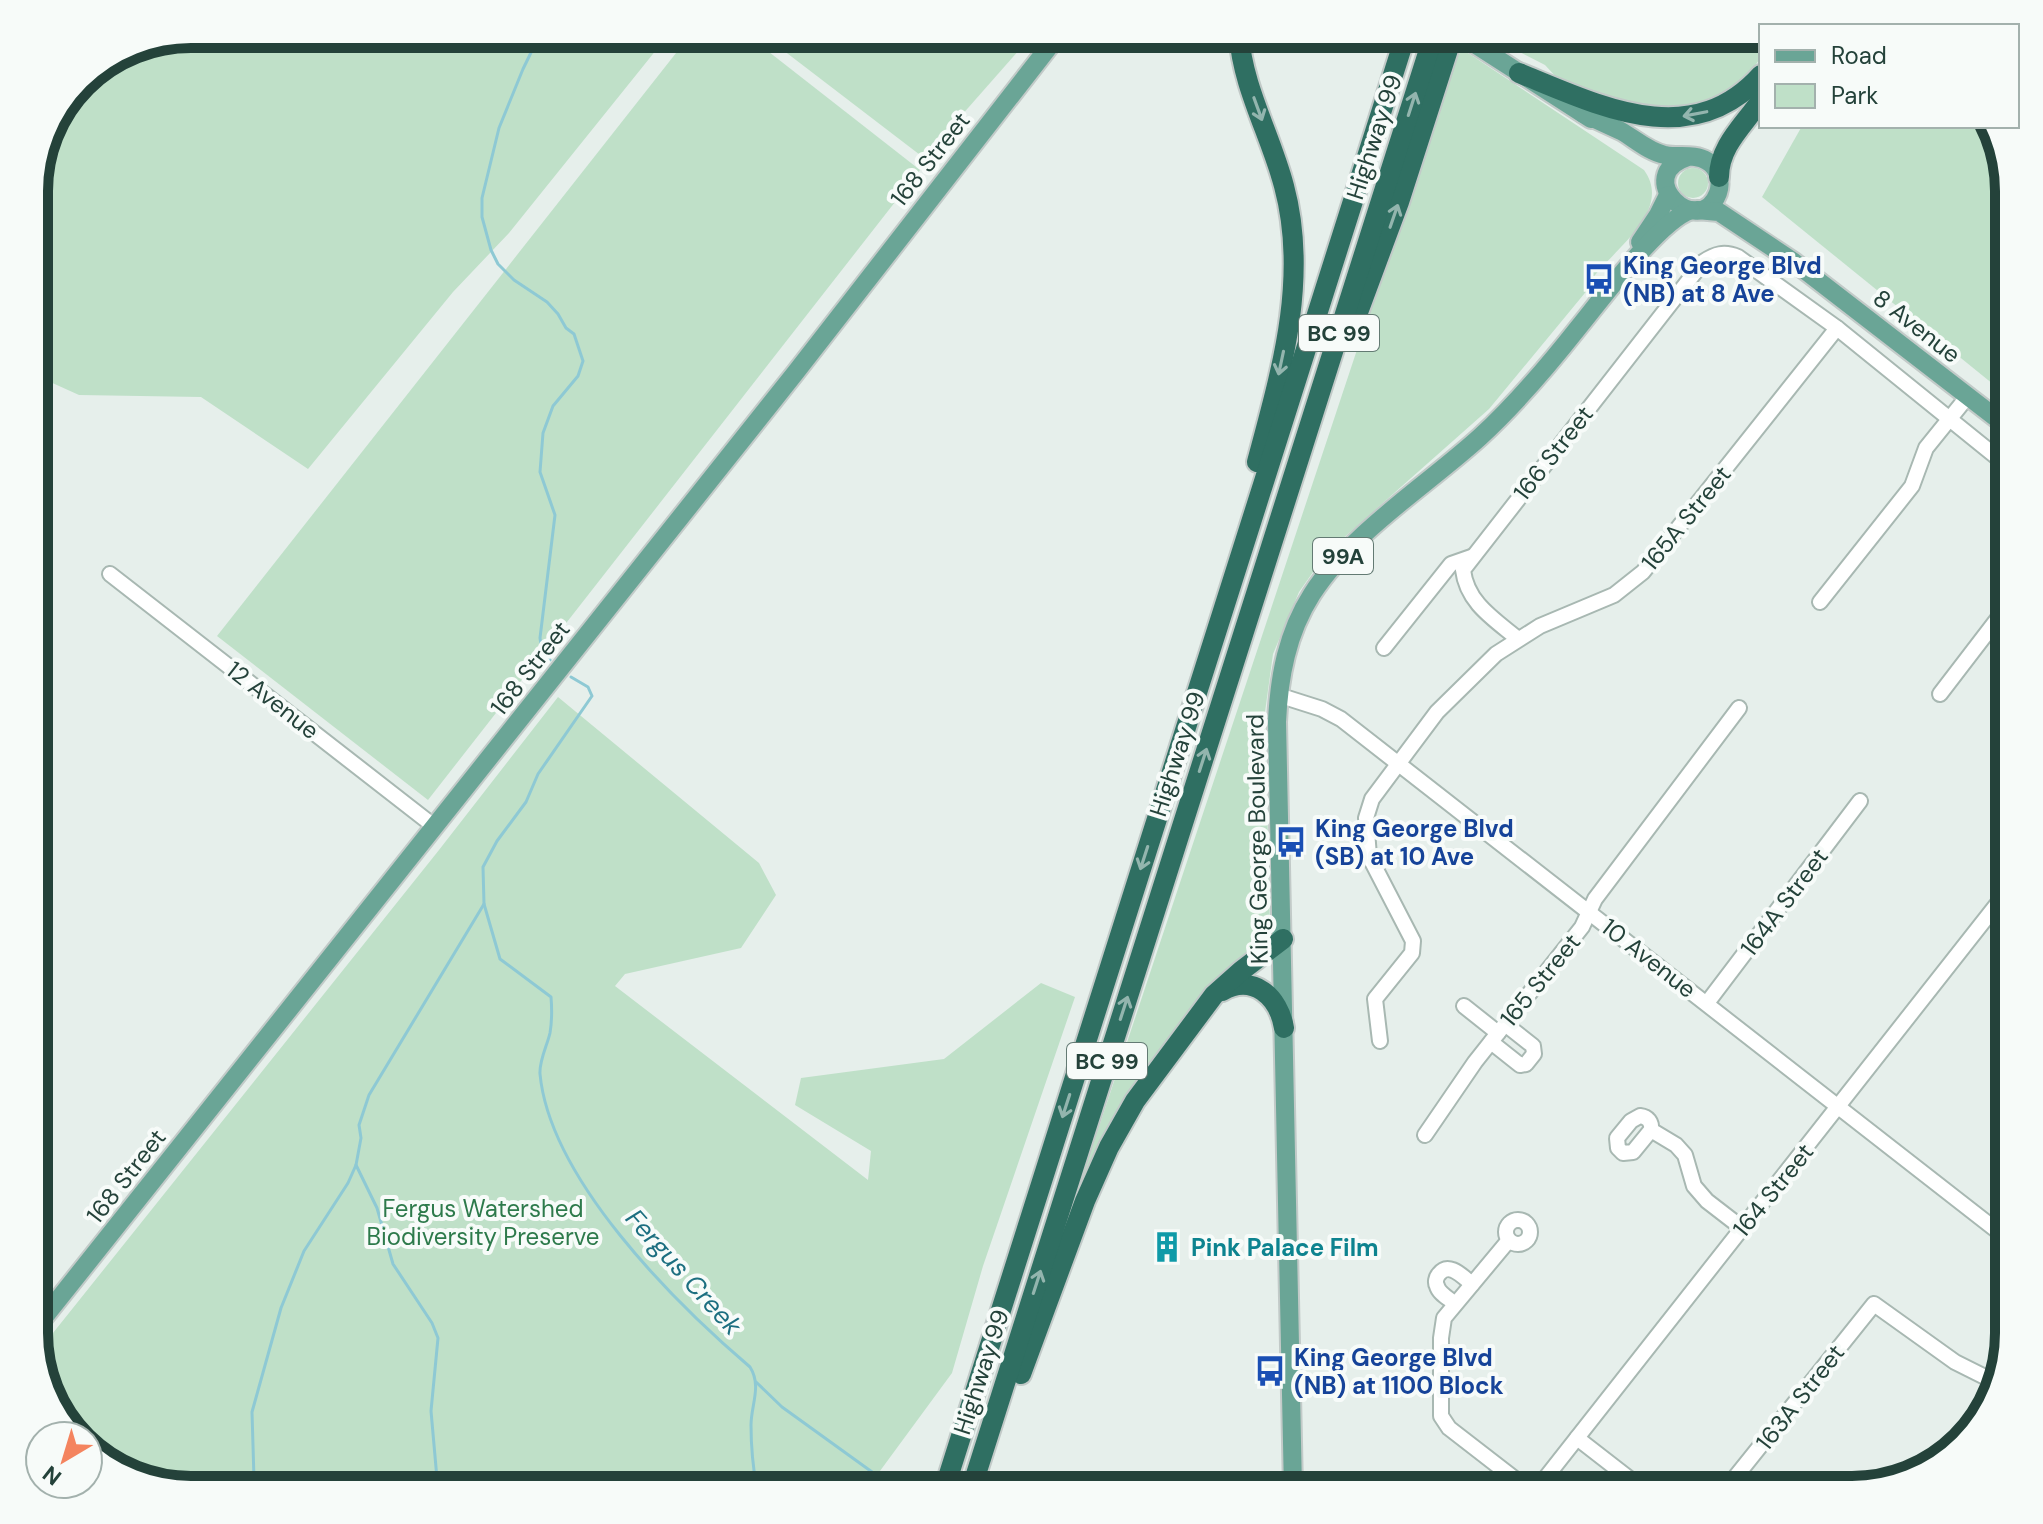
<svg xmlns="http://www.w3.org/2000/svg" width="2043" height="1524" viewBox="0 0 2043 1524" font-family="'DM Sans',sans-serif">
	<rect width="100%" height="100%" fill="#e6efeb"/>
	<!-- green -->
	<g fill="#bfe0c8">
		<polygon points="191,34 669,34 509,233 453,292 308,469 201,397 79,395 48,381 34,261 34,180 50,121 87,73 131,46"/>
		<polygon points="691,34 746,34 920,170 428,800 217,636"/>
		<polygon points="762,34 1028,34 1027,41 924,158"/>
		<polygon points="1484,34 1761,34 1761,57 1746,79 1723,96 1698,106 1667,109 1605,99 1557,78 1545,65"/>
		<path d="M1462,49L1644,170C1675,213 1607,253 1587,286L1589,288L1489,409L1340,541L1318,565L1299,592L1273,654L1265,712L1270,929L1268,940C1251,953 1231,966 1215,982C1147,1047 1104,1155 1062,1238L1429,133L1439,117L1450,70Z"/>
		<polygon points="1802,126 1994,126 2009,190 2009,397 1762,197"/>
		<circle cx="1693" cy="183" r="15"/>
		<polygon points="558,697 759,863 776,895 741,948 625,974 615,986 868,1180 871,1151 795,1105 801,1078 944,1059 1041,983 1075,997 983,1266 952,1373 866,1490 190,1490 95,1457 88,1449 88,1436 77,1436 50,1403 37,1353 439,850"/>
	</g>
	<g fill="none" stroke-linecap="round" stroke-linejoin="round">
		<!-- stream -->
		<g stroke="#8ec9d4" stroke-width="3">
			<polyline points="540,34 523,69 499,128 482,198 482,217 491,250 498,264 514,280 547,302 558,314 566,328 574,334 583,361 578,376 553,406 543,433 540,472 555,515 540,638 542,651 550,660"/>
			<path d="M571,677L588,687L592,696L538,774L526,802L497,841L483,867L484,904L500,959L551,997C552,1009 552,1021 550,1033C547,1046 539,1061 540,1074C550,1179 674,1302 750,1367C762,1386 751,1405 751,1425C751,1446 753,1468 757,1490"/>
			<polyline points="356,1165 377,1208 393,1264 432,1323 438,1338 431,1411 438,1490"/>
			<polyline points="756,1382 782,1407 897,1490"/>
			<polyline points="252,1490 254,1479 252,1412 281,1308 304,1251 348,1183 356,1165 361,1138 359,1125 369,1095 484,904"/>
		</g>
		<defs>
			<g id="minor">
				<polyline points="110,574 435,827"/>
				<polyline points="1820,602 1912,486 1926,448 1968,396"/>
				<path d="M1518,639C1494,619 1467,603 1463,570L1703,262C1715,254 1724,251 1738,257L1837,328L2009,467"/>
				<polyline points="1384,648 1451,564 1471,557"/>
				<polyline points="1940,694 2009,604"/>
				<polyline points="1278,695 1322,709 1341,719 2009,1240"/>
				<polyline points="1707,1003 1860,801"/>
				<polyline points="1464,1006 1498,1033"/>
				<polyline points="1380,1041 1375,999 1412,953 1413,941 1369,856 1366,818 1372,799 1437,712 1496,654 1540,626 1614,595 1643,572 1837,328"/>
				<polyline points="1491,1042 1520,1065 1526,1064 1534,1054 1533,1046 1505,1024"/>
				<path d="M1651,1130L1633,1152L1623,1153L1618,1148L1617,1138L1631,1121L1640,1116C1648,1117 1652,1122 1651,1130L1676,1145L1685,1155L1694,1186L1707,1201L1742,1228"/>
				<polyline points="1425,1135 1475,1062 1582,927 1595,899 1739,708"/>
				<circle cx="1518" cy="1232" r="12"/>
				<polyline points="1509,1240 1444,1318 1441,1338 1441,1416 1449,1428 1529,1490"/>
				<path d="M1455,1304C1450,1299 1439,1294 1437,1286C1435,1283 1436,1277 1439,1274C1449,1261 1463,1277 1472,1284"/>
				<polyline points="1577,1438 1644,1490"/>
				<polyline points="1536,1490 2009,889"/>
				<polyline points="1725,1490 1874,1304 1955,1362 1993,1381"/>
			</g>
			<g id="major">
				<polyline points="1459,34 1591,119"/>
				<path d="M1582,113C1595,119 1608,125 1621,131C1635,139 1649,152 1665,155C1678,158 1694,153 1707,161C1718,167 1722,181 1718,193C1699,242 1630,176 1688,157"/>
				<polyline points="1697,210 1719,212 1794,262 2009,428"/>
				<polyline points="1640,242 1658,215 1668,195"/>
				<polyline points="34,1330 796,372 1059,34"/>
				<path d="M1293,1490L1277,722C1279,677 1287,633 1312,594C1352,532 1426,486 1480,437C1516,404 1548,366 1578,328C1601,300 1659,221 1691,210"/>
			</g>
			<g id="highway">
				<path d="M1239,34C1242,86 1271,136 1284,186C1309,279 1281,372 1257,462"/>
				<path d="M1519,73C1598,105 1691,153 1761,75"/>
				<path d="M1719,177C1719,146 1744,125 1761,100"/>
				<polyline points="1357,315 1399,202 1453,34"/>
				<path d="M1222,991C1253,973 1279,997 1284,1028"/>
				<polyline points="1021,1374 1085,1201 1109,1147 1135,1101 1214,995 1241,971 1283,939"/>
				<polyline points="944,1490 1406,34"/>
				<polyline points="971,1490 1434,34"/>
			</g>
		</defs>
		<!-- minor casing -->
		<use href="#minor" stroke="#a8b8b2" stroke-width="18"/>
		<!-- major casing -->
		<use href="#major" stroke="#c2cac8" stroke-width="22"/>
		<!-- highway casing -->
		<use href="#highway" stroke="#c2cac8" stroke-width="24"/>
		<!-- minor -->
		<use href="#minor" stroke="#fff" stroke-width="14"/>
		<!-- major -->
		<use href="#major" stroke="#6aa596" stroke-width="18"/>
		<!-- highway -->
		<use href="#highway" stroke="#2f6f62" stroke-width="20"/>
	</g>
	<!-- one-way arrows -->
	<defs><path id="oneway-shaft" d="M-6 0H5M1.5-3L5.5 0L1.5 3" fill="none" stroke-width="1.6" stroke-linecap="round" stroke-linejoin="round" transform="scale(2)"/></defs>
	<g stroke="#93b5ae">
		<use href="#oneway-shaft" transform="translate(1412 104) rotate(-72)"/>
		<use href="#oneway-shaft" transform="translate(1258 109) rotate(70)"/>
		<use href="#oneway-shaft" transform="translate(1695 114) rotate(169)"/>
		<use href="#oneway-shaft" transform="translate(1394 216) rotate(-71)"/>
		<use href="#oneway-shaft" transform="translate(1281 363) rotate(102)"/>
		<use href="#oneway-shaft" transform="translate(1203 760) rotate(-72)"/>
		<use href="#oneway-shaft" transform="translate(1144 858) rotate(108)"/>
		<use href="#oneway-shaft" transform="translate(1124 1008) rotate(-72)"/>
		<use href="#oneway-shaft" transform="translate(1066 1106) rotate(108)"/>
		<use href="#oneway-shaft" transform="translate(1037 1282) rotate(-72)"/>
	</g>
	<!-- icons -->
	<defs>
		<symbol id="bus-bare" viewBox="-9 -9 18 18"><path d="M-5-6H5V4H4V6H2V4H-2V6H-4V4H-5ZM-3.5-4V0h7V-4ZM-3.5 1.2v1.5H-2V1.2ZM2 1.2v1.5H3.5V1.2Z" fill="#1a4fb4" stroke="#f7fbf9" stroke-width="2.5" paint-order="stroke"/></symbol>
		<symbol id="building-bare" viewBox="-9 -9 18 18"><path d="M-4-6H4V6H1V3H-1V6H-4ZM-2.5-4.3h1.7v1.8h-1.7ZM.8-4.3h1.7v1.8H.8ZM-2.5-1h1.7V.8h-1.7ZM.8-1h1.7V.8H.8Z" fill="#0f9aa8" stroke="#f7fbf9" stroke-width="2.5" paint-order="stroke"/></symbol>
	</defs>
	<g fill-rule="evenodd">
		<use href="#bus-bare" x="1577" y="257" width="44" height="44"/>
		<use href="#bus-bare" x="1269" y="820" width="44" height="44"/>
		<use href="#building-bare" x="1145" y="1225" width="44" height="44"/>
		<use href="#bus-bare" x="1248" y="1349" width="44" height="44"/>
	</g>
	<g text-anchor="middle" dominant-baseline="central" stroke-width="8" stroke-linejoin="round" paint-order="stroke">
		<!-- shield labels -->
		<g fill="#f7fbf9" stroke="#637a73" stroke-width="2">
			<rect x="1299" y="315" width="80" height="36" rx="6"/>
			<rect x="1313" y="538" width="60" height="36" rx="6"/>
			<rect x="1067" y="1043" width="80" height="36" rx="6"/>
		</g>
		<g font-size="22" font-weight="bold" fill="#24423a">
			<text x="1339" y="333">BC 99</text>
			<text x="1343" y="556">99A</text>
			<text x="1107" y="1061">BC 99</text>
		</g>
		<!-- street labels -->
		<g font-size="24" fill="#24423a" stroke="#f7fbf9">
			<text transform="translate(1374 137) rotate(-72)">Highway 99</text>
			<text transform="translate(930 159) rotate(-52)">168 Street</text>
			<text transform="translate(1917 326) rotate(38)">8 Avenue</text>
			<text transform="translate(1553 453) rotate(-52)">166 Street</text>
			<text transform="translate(1686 518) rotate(-51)">165A Street</text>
			<text transform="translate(530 668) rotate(-52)">168 Street</text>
			<text transform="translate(273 700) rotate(38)">12 Avenue</text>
			<text transform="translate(1177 754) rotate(-72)">Highway 99</text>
			<text transform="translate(1257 839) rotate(-91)">King George Boulevard</text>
			<text transform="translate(1784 902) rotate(-53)">164A Street</text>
			<text transform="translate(1649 958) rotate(38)">10 Avenue</text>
			<text transform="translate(1540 980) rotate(-51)">165 Street</text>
			<text transform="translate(126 1176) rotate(-52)">168 Street</text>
			<text transform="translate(1773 1190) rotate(-51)">164 Street</text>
			<text transform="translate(981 1372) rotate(-72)">Highway 99</text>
			<text transform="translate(1800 1397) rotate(-52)">163A Street</text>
		</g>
		<!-- transit labels -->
		<g font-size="24" font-weight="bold" fill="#164399" stroke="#f7fbf9" text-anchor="start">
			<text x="1623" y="265">King George Blvd<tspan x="1623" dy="28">(NB) at 8 Ave</tspan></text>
			<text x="1315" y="828">King George Blvd<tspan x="1315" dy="28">(SB) at 10 Ave</tspan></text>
			<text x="1294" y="1357">King George Blvd<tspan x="1294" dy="28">(NB) at 1100 Block</tspan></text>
		</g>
		<!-- park labels -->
		<g font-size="24" fill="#2d7a4b" stroke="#f7fbf9">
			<text x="483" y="1208">Fergus Watershed<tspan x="483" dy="28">Biodiversity Preserve</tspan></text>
		</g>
		<!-- culture labels -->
		<g font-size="24" font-weight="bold" fill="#0d838f" stroke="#f7fbf9" text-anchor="start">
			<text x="1191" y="1247">Pink Palace Film</text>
		</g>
		<!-- water labels -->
		<g font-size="26" font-style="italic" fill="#1c6f80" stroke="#f7fbf9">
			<text transform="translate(684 1272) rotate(48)">Fergus Creek</text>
		</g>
	</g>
	<!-- crop -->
	<path d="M0 0H2043V1524H0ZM191 48H1852A143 143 0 0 1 1995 191V1333A143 143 0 0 1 1852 1476H191A143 143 0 0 1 48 1333V191A143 143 0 0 1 191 48Z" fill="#f7fbf9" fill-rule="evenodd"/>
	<path fill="none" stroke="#24423a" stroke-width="10" d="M191 48H1852A143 143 0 0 1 1995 191V1333A143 143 0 0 1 1852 1476H191A143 143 0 0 1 48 1333V191A143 143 0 0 1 191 48Z"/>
	<!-- legend -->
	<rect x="1759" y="24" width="260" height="104" fill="#f7fbf9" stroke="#a3b1ad" stroke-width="2"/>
	<rect x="1775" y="50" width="40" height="12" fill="#6aa596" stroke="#a3b1ad" stroke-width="2"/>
	<text x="1831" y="64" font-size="24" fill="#24423a">Road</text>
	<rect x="1775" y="84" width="40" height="24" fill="#bfe0c8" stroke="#a3b1ad" stroke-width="2"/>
	<text x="1831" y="104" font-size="24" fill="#24423a">Park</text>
	<!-- north arrow -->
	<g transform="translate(64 1460) rotate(218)"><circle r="38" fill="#f7fbf9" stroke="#a3b1ad" stroke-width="2"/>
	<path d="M0-6L14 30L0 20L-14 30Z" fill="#f4845f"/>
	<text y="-12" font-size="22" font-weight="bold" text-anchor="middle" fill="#24423a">N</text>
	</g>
</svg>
